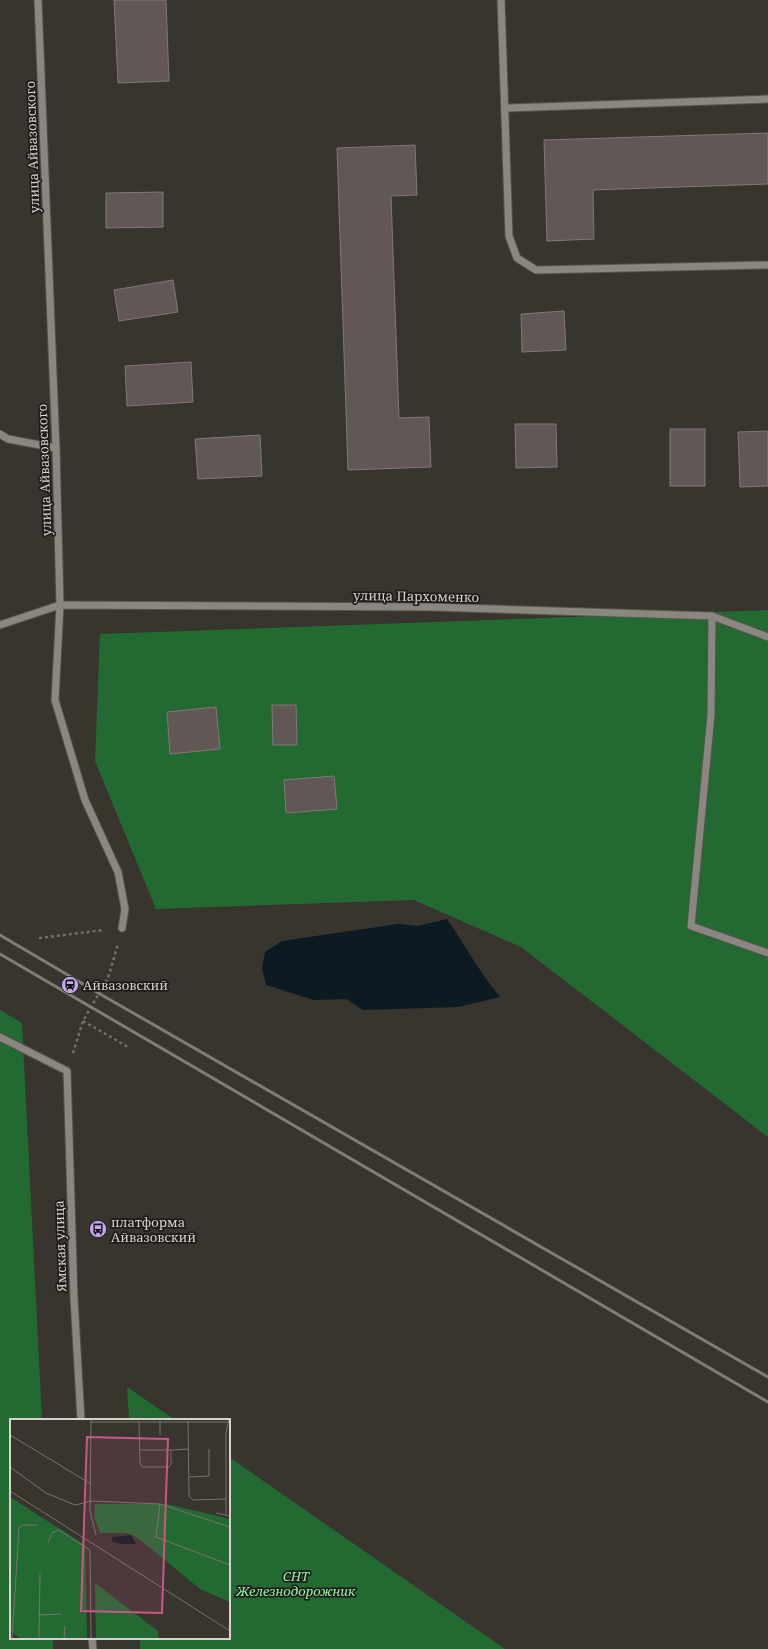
<svg xmlns="http://www.w3.org/2000/svg" width="768" height="1649" viewBox="0 0 768 1649" font-family="'Noto Serif',serif">
	<rect width="100%" height="100%" fill="#38342e"/>
	<!-- green -->
	<g fill="#226a32">
		<polygon points="768,610 768,1137 521,947 414,900 156,909 95,761 100,634"/>
		<polygon points="0,1010 22,1023 42,1420 11,1420 11,1638 53,1638 53,1649 0,1649"/>
		<polygon points="127,1387 175,1420 129,1420"/>
		<polygon points="229,1457 505,1649 140,1649 140,1638 229,1638"/>
	</g>
	<!-- water -->
	<path fill="#0b1b21" d="M447,919C465,945 480,973 500,997L458,1007L363,1010L346,999L314,1000L266,985L262,968L265,952L282,941L398,924L418,926Z"/>
	<!-- building -->
	<g fill="#615856" stroke="#827977">
		<polygon points="114,0 166,0 169,81 118,83"/>
		<polygon points="768,133 768,184 593,190 594,239 547,241 544,140"/>
		<polygon points="415,145 417,195 391,196 399,418 429,417 431,467 348,470 337,148"/>
		<polygon points="163,192 163,227 106,228 106,193"/>
		<polygon points="173,280 178,312 119,321 114,290"/>
		<polygon points="564,311 566,350 522,352 521,314"/>
		<polygon points="191,362 193,402 127,406 125,366"/>
		<polygon points="515,424 556,424 557,467 516,468"/>
		<rect x="670" y="429" width="35" height="57"/>
		<polygon points="768,431 768,486 740,487 738,432"/>
		<polygon points="260,435 262,476 198,479 195,439"/>
		<polygon points="272,705 296,705 297,745 273,745"/>
		<polygon points="216,707 220,749 170,754 167,712"/>
		<polygon points="334,776 337,809 286,813 284,780"/>
	</g>
	<g fill="none" stroke-linecap="round" stroke-linejoin="round">
		<defs>
			<g id="minor">
				<polyline points="38,0 56,448 60,605 55,700 85,800 118,872 125,909 122,928"/>
				<polyline points="501,0 509,236 517,258 536,270 768,265"/>
				<polyline points="506,108 768,99"/>
				<polyline points="0,434 8,439 56,448"/>
				<polyline points="712,616 711,715 691,926 768,953"/>
				<polyline points="0,625 60,605 432,607 712,616 768,637"/>
				<polyline points="0,1037 67,1071 74,1298 81,1420"/>
				<polyline points="92,1638 93,1649"/>
			</g>
		</defs>
		<!-- minor casing -->
		<use href="#minor" stroke="#56534e" stroke-width="9"/>
		<!-- path -->
		<g stroke="#736f6a" stroke-width="2.5" stroke-dasharray="3 3" stroke-linecap="butt">
			<polyline points="39,938 104,930"/>
			<polyline points="83,1021 128,1047"/>
			<polyline points="73,1053 83,1021 108,978 118,944"/>
		</g>
		<!-- minor -->
		<use href="#minor" stroke="#8b867f" stroke-width="7"/>
		<!-- rail -->
		<g stroke="#807c77" stroke-width="3">
			<polyline points="0,935 100,994 768,1377"/>
			<polyline points="0,954 768,1402"/>
		</g>
	</g>
	<!-- icons -->
	<defs>
		<symbol id="station-disc" viewBox="-11 -11 22 22"><circle r="9.5" fill="#c7a6ef" stroke="#1e1c19"/><path d="M-3-6H3Q5-6 5-4V2Q5 4 3 4L4.5 6H3L1.5 4h-3L-3 6H-4.5L-3 4Q-5 4-5 2V-4Q-5-6-3-6ZM-3.5-4v3h7v-3ZM-3.5 1v1.5H-2V1ZM2 1v1.5H3.5V1Z" fill="#111"/></symbol>
		<symbol id="bus-disc" viewBox="-11 -11 22 22"><circle r="9.5" fill="#c7a6ef" stroke="#1e1c19"/><path d="M-5-6H5V4H4V6H2V4H-2V6H-4V4H-5ZM-3.5-4V0h7V-4ZM-3.5 1.2v1.5H-2V1.2ZM2 1.2v1.5H3.5V1.2Z" fill="#111"/></symbol>
	</defs>
	<g fill-rule="evenodd">
		<use href="#station-disc" x="60" y="975" width="20" height="20"/>
		<use href="#bus-disc" x="88" y="1219" width="20" height="20"/>
	</g>
	<g text-anchor="middle" dominant-baseline="central" stroke-width="3.5" stroke-linejoin="round" paint-order="stroke">
		<!-- street labels -->
		<g font-size="13" fill="#d6d3cf" stroke="#1e1c19">
			<text transform="translate(32 147) rotate(-92)">улица Айвазовского</text>
			<text transform="translate(44 470) rotate(-92)">улица Айвазовского</text>
			<text transform="translate(416 596) rotate(1)">улица Пархоменко</text>
			<text transform="translate(60 1246) rotate(-92)">Ямская улица</text>
		</g>
		<!-- poi labels -->
		<g font-size="13" fill="#d6d3cf" stroke="#1e1c19" text-anchor="start">
			<text x="83" y="985">Айвазовский</text>
			<text x="111" y="1222">платформа<tspan x="111" dy="15">Айвазовский</tspan></text>
		</g>
		<!-- park labels -->
		<g font-size="13" font-style="italic" fill="#92f8a1" stroke="#1e1c19">
			<text x="296" y="1576">СНТ<tspan x="296" dy="15">Железнодорожник</tspan></text>
		</g>
	</g>
	<!-- overview -->
	<g transform="translate(10 1419)">
		<rect width="220" height="220" fill="#38342e"/>
		<path d="M0,78L75,126L77,220H11L0,212ZM85,85H157L220,100V183L190,170L128,119L117,114H90L84,98ZM85,164L148,212L149,220H86Z" fill="#226a32"/>
		<path d="M121,116L126,125H111L101,122L103,118Z" fill="#0b1b21"/>
		<path fill="none" stroke="#77746e" stroke-width="1" d="M81,0L80,92L86,116M150,2V16M178,2L179,77L183,81L216,80M81,3H220M129,3L130,44L132,48H159L161,45V31L179,30M0,16L81,65M130,31H161M0,48L36,74L65,86L81,82L150,85L220,108M179,58L199,57V30M0,72L220,212M150,85L146,118L220,146M206,94L220,97M216,96V14L219,0M38,124L42,114L49,111L80,131L81,220M28,196L51,195M2,220L9,109L13,106H27M29,220L30,155M54,220L55,207"/>
		<path fill="#c95984" fill-opacity="0.15" stroke="#c95984" stroke-width="2" d="M77,18L158,20L152,194L71,192Z"/>
		<rect width="220" height="220" fill="none" stroke="#d6d3cf" stroke-width="2"/>
	</g>
</svg>
